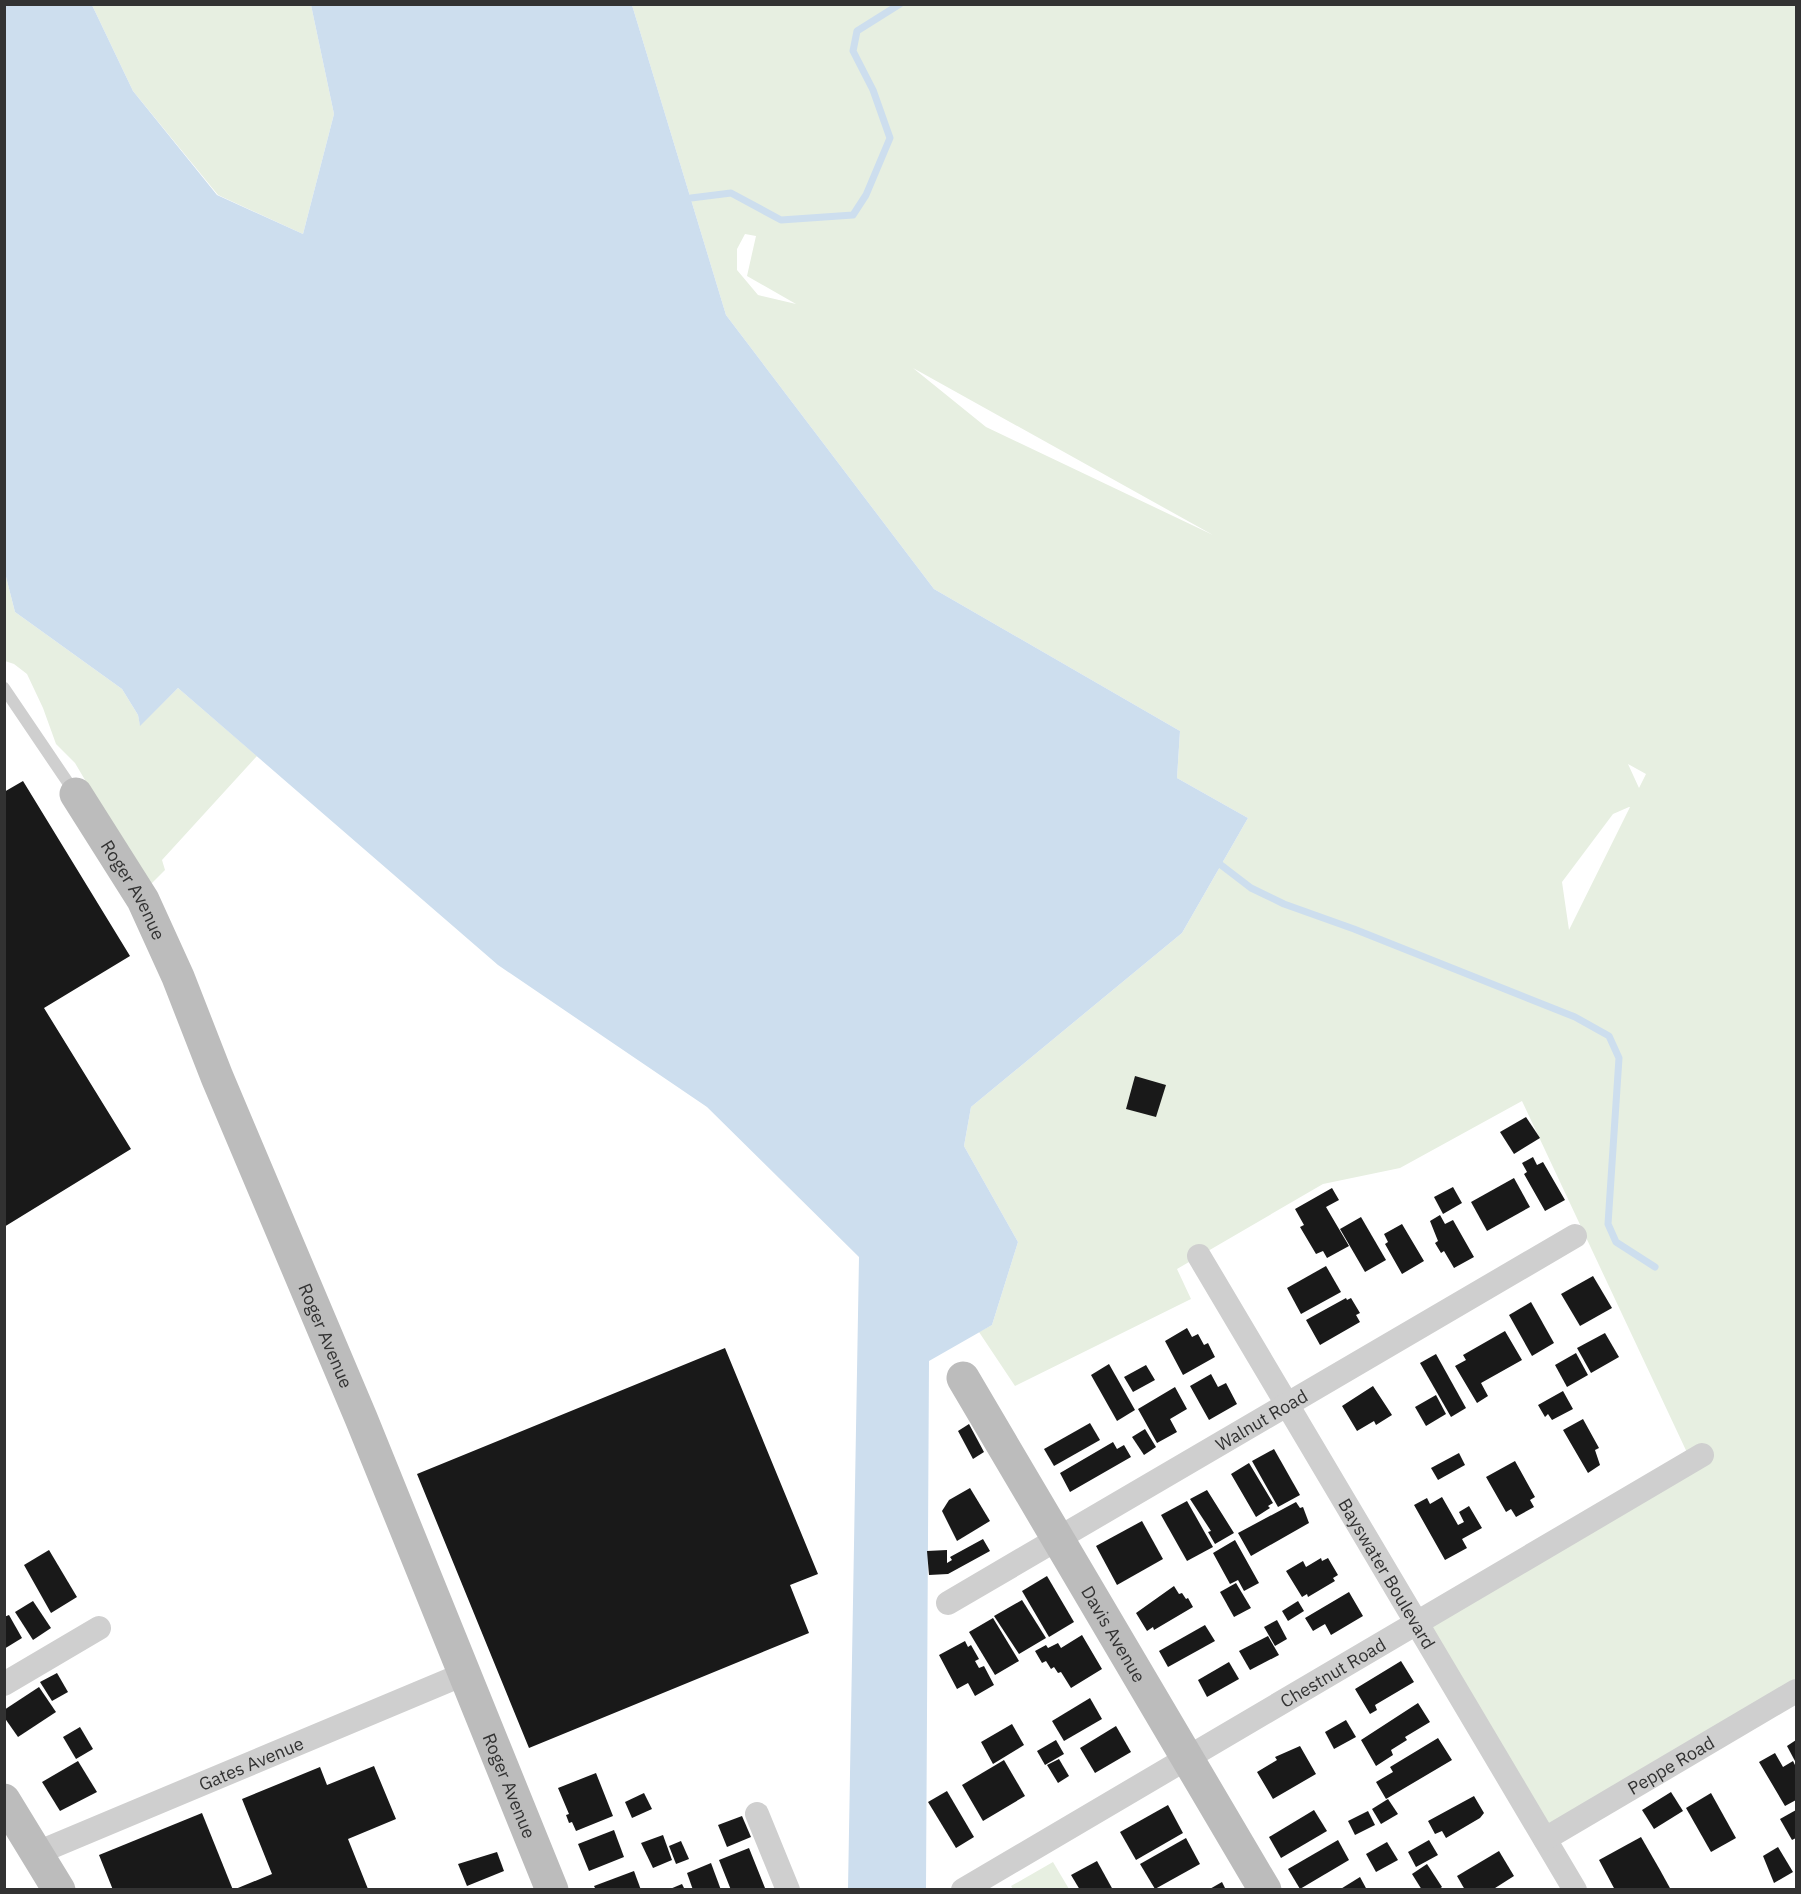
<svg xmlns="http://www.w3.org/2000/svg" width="1801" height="1894" viewBox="0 0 1801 1894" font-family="'IBM Plex Sans',sans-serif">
	<rect width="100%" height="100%" fill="#fff"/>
	<!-- green -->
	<g fill="#e7efe1" fill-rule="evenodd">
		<polygon points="92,5 311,5 334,114 303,234 218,195 133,91"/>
		<path d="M632,5H1796V1695L1546,1846L1417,1621L1691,1461L1522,1101L1400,1168L1323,1184L1177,1269L1191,1299L1015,1386L979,1332L992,1325L1018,1242L964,1146L971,1107L1182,933L1248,818L1177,778L1180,731L934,589L726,315ZM745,234L756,236L747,276L796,304L758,295L737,270V249ZM913,368L1213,535L986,427ZM1628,764L1646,774L1639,788ZM1629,807H1630L1569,930L1562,882L1613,814Z"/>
		<polygon points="4,569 15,612 122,689 138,715 140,725 178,688 257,756 162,860 165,870 148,887 75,763 56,744 43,708 27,674 14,664 5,661"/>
		<polygon points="1053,1862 1069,1889 1013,1889 1011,1886"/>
	</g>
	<!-- water -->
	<polygon fill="#cddeee" points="4,5 92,5 133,91 217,195 303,234 334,114 311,5 632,5 726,315 934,589 1180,731 1177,778 1248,818 1182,933 971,1107 964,1146 1018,1242 992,1325 929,1361 926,1889 848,1889 859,1257 707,1107 498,965 178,688 140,726 138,715 122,689 15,612 4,569"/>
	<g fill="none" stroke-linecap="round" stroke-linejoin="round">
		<!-- stream -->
		<g stroke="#cddeee" stroke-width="7">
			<polyline points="691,198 731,193 781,220 853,215 866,195 890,138 873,90 853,51 857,31 900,4"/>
			<polyline points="1221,865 1251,888 1284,904 1354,929 1575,1017 1609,1036 1619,1058 1608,1224 1616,1242 1655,1267"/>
		</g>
	</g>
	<!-- building -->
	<g fill="#191919">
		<polygon points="23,781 130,956 44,1008 131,1149 4,1227 4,792"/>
		<polygon points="1135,1076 1166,1085 1156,1117 1126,1109"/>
		<polygon points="1526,1117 1540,1138 1514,1154 1500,1132"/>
		<polygon points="1533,1157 1537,1165 1543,1162 1565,1200 1545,1211 1524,1174 1527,1172 1522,1163"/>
		<polygon points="1514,1178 1530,1207 1487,1231 1471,1202"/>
		<polygon points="1453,1187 1462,1203 1443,1214 1434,1197"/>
		<polygon points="1332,1188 1339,1200 1326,1207 1349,1246 1327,1258 1323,1251 1316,1254 1300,1227 1304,1225 1295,1209"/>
		<polygon points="1440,1215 1445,1224 1453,1220 1474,1257 1454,1268 1444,1251 1441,1253 1435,1243 1438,1241 1430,1221"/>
		<polygon points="1361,1217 1386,1260 1365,1272 1340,1229"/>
		<polygon points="1402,1224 1424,1261 1402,1274 1385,1244 1388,1242 1384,1234"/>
		<polygon points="1326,1266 1341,1292 1301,1314 1287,1288"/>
		<polygon points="1593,1276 1612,1308 1580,1326 1561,1294"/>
		<polygon points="1346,1298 1347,1300 1351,1298 1360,1313 1356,1315 1360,1322 1320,1345 1306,1320"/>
		<polygon points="1531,1302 1554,1343 1532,1356 1509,1315"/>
		<polygon points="1187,1328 1192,1337 1198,1334 1204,1345 1208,1343 1215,1357 1183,1375 1165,1341"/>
		<polygon points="1505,1331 1522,1360 1481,1383 1488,1396 1477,1403 1455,1366 1466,1360 1463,1355"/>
		<polygon points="1605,1333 1619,1357 1591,1373 1577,1348"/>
		<polygon points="725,1348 818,1574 790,1585 809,1633 529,1748 417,1474"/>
		<polygon points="1576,1353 1588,1375 1567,1387 1555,1365"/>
		<polygon points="1436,1354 1466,1408 1451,1417 1420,1363"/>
		<polygon points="1109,1364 1135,1410 1117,1421 1091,1375"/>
		<polygon points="1146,1365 1155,1380 1133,1392 1124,1377"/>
		<polygon points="1211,1374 1218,1387 1226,1383 1237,1404 1209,1420 1190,1386"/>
		<polygon points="1373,1386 1392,1415 1376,1425 1374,1421 1357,1431 1342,1406"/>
		<polygon points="1175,1387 1187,1409 1170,1419 1177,1432 1157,1443 1138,1409"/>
		<polygon points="1563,1391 1573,1409 1552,1420 1548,1414 1545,1417 1538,1405"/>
		<polygon points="1436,1395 1446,1414 1426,1426 1415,1407"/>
		<polygon points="1583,1419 1599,1448 1595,1450 1600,1465 1588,1473 1563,1430"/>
		<polygon points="1090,1423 1100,1440 1054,1466 1044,1449"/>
		<polygon points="969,1424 984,1452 973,1459 958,1431"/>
		<polygon points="1145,1429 1156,1447 1144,1455 1132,1437"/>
		<polygon points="1113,1442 1117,1449 1124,1445 1131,1457 1070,1492 1060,1473"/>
		<polygon points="1274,1449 1300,1495 1278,1507 1252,1461"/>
		<polygon points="1459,1453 1465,1465 1438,1480 1431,1468"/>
		<polygon points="1515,1461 1535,1497 1530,1500 1534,1507 1516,1517 1511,1509 1506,1512 1486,1477"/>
		<polygon points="1249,1463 1273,1503 1268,1506 1270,1508 1256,1517 1231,1474"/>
		<polygon points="970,1488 990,1521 957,1541 942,1511 949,1500"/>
		<polygon points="1207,1490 1234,1533 1215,1544 1208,1532 1211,1531 1190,1499"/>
		<polygon points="1442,1497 1458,1525 1464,1522 1459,1512 1469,1506 1482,1528 1462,1539 1467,1548 1445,1560 1414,1505 1427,1498 1430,1504"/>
		<polygon points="1187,1501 1213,1547 1187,1561 1161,1515"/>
		<polygon points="1296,1502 1300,1508 1303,1507 1309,1523 1251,1556 1238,1533"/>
		<polygon points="1142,1521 1163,1559 1117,1585 1096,1546"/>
		<polygon points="983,1539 990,1551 948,1574 929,1575 927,1551 947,1550 947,1563 952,1560 950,1557"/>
		<polygon points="1235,1540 1259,1583 1244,1591 1238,1580 1230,1584 1213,1553"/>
		<polygon points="49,1550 77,1597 51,1613 24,1565"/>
		<polygon points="1321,1558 1322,1561 1328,1558 1338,1575 1333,1578 1335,1581 1308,1597 1307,1594 1302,1597 1286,1571 1303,1561 1306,1567"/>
		<polygon points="1047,1576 1074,1622 1049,1637 1022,1591"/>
		<polygon points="1236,1583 1251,1608 1234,1617 1220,1592"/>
		<polygon points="1174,1586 1179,1594 1182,1593 1186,1599 1188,1598 1193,1607 1154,1630 1153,1627 1147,1631 1136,1613"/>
		<polygon points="1349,1592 1363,1616 1331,1635 1325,1624 1313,1631 1305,1618"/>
		<polygon points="1022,1600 1046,1638 1019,1654 994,1616"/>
		<polygon points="33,1601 51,1628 33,1640 15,1612"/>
		<polygon points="1298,1601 1304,1611 1288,1621 1282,1611"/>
		<polygon points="9,1615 22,1638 4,1649 4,1617"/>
		<polygon points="993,1618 1019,1661 995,1675 969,1632"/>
		<polygon points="1277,1620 1287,1639 1275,1646 1264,1627"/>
		<polygon points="1205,1625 1215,1641 1168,1667 1159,1651"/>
		<polygon points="1082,1635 1102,1669 1071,1688 1061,1672 1058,1673 1054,1667 1051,1669 1046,1661 1042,1663 1035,1651 1046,1645 1048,1648 1058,1643 1061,1648"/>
		<polygon points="1268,1636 1279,1655 1250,1670 1239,1651"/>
		<polygon points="965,1641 968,1647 971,1645 979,1659 975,1661 979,1668 984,1666 994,1685 975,1696 968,1683 957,1689 939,1655"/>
		<polygon points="1401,1661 1414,1682 1375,1705 1377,1710 1370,1714 1355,1689"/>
		<polygon points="1229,1662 1239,1679 1207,1697 1198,1680"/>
		<polygon points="57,1673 68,1692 52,1701 40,1682"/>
		<polygon points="39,1687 56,1712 18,1737 4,1717 4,1710"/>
		<polygon points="1090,1698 1102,1719 1064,1741 1052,1721"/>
		<polygon points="1418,1703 1430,1722 1405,1737 1407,1740 1391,1750 1393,1755 1376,1766 1361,1740"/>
		<polygon points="1346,1720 1356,1737 1334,1749 1325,1732"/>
		<polygon points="1012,1724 1024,1745 993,1764 981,1742"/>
		<polygon points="1116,1726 1131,1752 1095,1773 1080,1748"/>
		<polygon points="80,1727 93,1749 76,1759 63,1737"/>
		<polygon points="1438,1738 1452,1760 1386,1799 1376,1782 1393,1772 1390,1767"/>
		<polygon points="1056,1740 1064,1754 1045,1765 1037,1751"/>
		<polygon points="1796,1740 1796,1763 1787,1746"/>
		<polygon points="1300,1746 1316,1774 1273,1799 1257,1772 1277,1760 1275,1757"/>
		<polygon points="1775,1753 1783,1767 1793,1761 1796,1767 1796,1800 1785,1806 1759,1762"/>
		<polygon points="1059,1759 1069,1776 1058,1783 1047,1765"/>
		<polygon points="1004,1760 1025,1796 983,1821 962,1785"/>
		<polygon points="78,1761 97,1792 60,1811 42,1782"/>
		<polygon points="374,1766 396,1819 348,1839 368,1889 233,1890 272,1874 242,1799 320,1767 327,1785"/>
		<polygon points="596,1773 613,1816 576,1831 572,1822 569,1823 566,1815 569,1814 558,1788"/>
		<polygon points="947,1791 974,1837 956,1848 928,1802"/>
		<polygon points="1671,1792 1683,1811 1654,1829 1642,1810"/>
		<polygon points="644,1793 652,1809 632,1818 625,1802"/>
		<polygon points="1711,1793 1736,1838 1711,1852 1686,1808"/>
		<polygon points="1474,1796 1484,1813 1480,1818 1446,1838 1442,1831 1435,1834 1428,1821"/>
		<polygon points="1388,1799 1398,1814 1381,1824 1372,1809"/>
		<polygon points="1168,1805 1183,1833 1136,1860 1120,1832"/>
		<polygon points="1314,1810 1327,1831 1281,1858 1269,1837"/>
		<polygon points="1796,1810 1796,1838 1792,1840 1780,1819"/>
		<polygon points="1368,1811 1375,1825 1355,1835 1348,1821"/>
		<polygon points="202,1813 233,1890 113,1890 99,1855"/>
		<polygon points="742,1816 751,1837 727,1847 718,1825"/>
		<polygon points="614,1830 624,1857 589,1871 578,1844"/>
		<polygon points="663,1835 672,1860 653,1868 641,1843"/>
		<polygon points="1641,1837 1660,1870 1671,1890 1615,1890 1599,1860"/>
		<polygon points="1186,1838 1200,1864 1155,1889 1140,1864"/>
		<polygon points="1338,1840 1349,1860 1300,1889 1288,1869"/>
		<polygon points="1429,1840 1438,1855 1416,1867 1408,1852"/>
		<polygon points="681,1841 689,1859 676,1864 669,1846"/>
		<polygon points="1387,1842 1398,1860 1376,1872 1366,1854"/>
		<polygon points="1778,1847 1793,1872 1774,1883 1763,1856"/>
		<polygon points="749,1848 765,1888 731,1890 719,1860"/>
		<polygon points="1499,1851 1514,1876 1492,1890 1465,1890 1457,1876"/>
		<polygon points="497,1852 504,1871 467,1886 458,1864"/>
		<polygon points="1097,1861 1113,1890 1080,1890 1071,1875"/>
		<polygon points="711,1863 721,1890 693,1890 687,1873"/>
		<polygon points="1427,1864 1442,1887 1438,1890 1422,1890 1412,1874"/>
		<polygon points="634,1871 641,1890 596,1890 594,1886"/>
		<polygon points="1360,1877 1367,1890 1339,1890"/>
		<polygon points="1222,1882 1226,1890 1208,1890"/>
		<polygon points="682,1884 685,1890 670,1890 670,1889"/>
	</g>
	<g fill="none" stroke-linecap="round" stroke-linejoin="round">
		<!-- lane -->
		<polyline stroke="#cfcfcf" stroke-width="12" points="4,688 75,793"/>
		<!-- street -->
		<g stroke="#cfcfcf" stroke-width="24">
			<path id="s1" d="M1199,1256L1575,1890"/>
			<path id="s2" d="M948,1603L1575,1236"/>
			<polyline points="4,1684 99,1628"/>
			<polyline points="757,1814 788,1890"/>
			<path id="s3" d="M1545,1839L1796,1691"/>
			<path id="s4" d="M37,1853L464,1674"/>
			<path id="s5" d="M963,1890L1702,1455"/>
		</g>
		<!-- secondary -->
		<g stroke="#bcbcbc" stroke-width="33">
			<path id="s6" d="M76,794L143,900L178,977L217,1077L361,1418L552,1890"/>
			<path id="s7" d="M963,1378L1265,1890"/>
			<polyline points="4,1800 59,1890"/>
		</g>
	</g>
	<g text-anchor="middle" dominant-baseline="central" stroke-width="6" stroke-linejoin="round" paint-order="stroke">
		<!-- street labels -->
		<g font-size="18" fill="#323232" stroke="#fff">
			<text stroke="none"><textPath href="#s6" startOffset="112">Roger Avenue</textPath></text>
			<text stroke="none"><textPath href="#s6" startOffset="598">Roger Avenue</textPath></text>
			<text stroke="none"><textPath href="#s2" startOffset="363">Walnut Road</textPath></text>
			<text stroke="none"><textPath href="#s1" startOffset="369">Bayswater Boulevard</textPath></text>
			<text stroke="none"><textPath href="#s7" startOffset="297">Davis Avenue</textPath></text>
			<text stroke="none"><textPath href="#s5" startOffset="429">Chestnut Road</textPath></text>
			<text stroke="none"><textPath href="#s4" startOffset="232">Gates Avenue</textPath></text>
			<text stroke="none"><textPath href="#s3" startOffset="146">Peppe Road</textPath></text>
			<text stroke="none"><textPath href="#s6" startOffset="1084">Roger Avenue</textPath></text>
		</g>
	</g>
	<!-- border -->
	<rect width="1801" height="1894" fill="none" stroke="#323232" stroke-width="12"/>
</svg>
